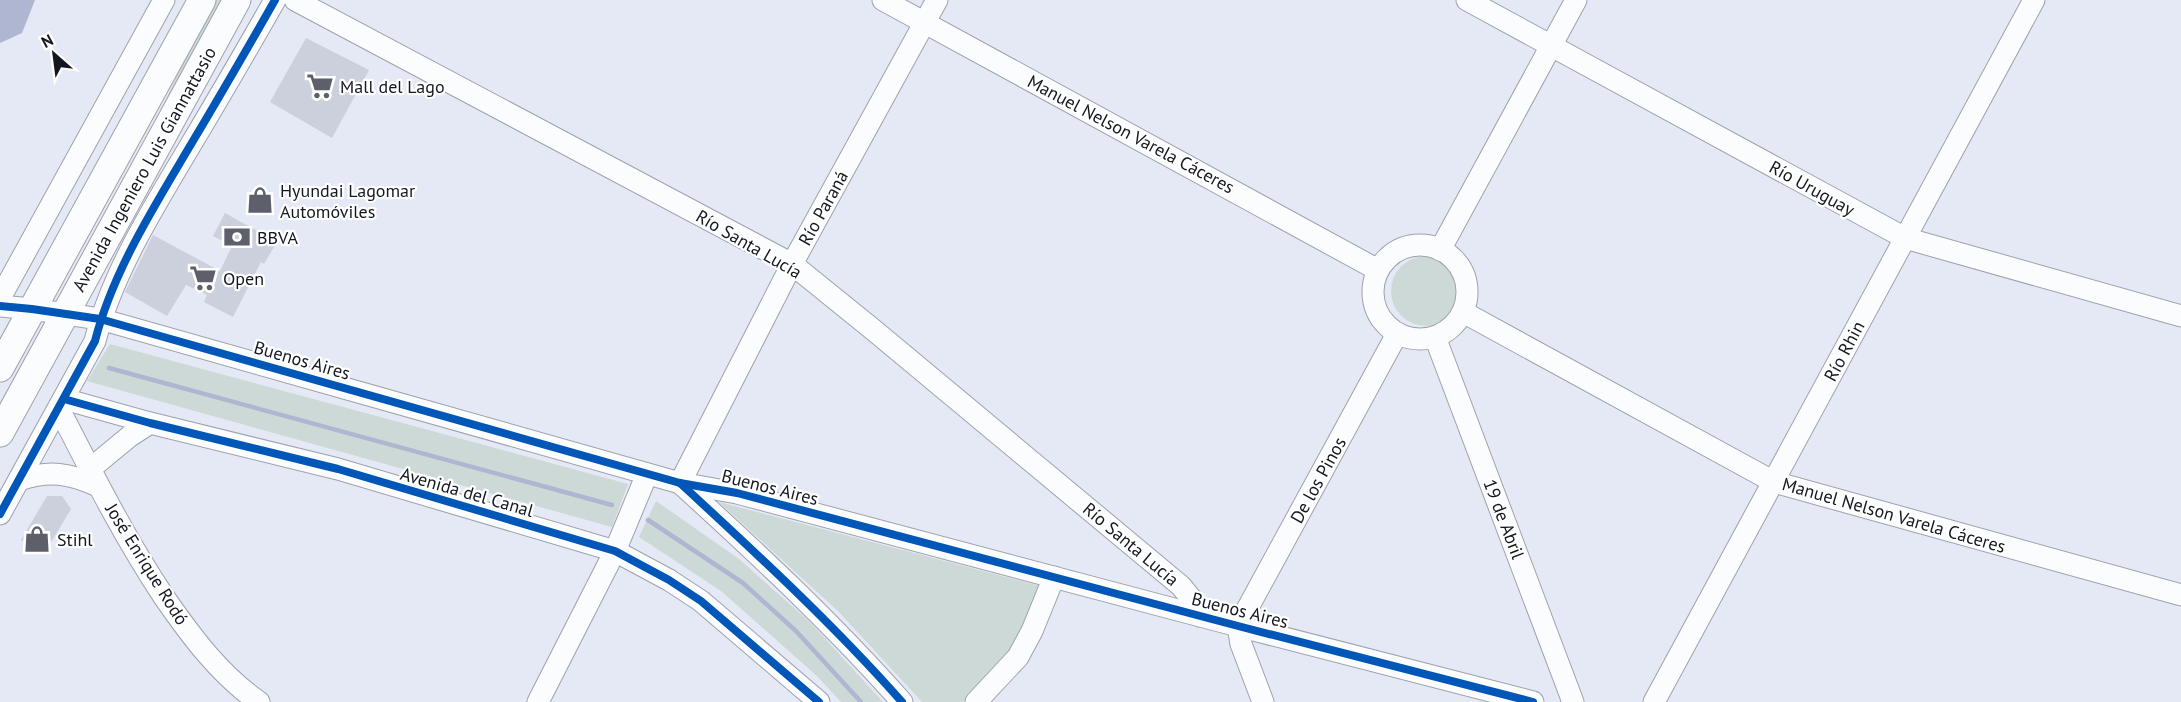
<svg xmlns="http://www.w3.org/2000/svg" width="2181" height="702" viewBox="0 0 2181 702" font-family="'PT Sans',sans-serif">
	<rect width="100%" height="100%" fill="#e5e8f5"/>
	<!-- green -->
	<g fill="#cdd9d6">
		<polygon points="212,0 225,0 79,269 74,268 160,112"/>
		<circle cx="1426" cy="291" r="35"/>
		<polygon points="110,344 628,484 612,527 87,381"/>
		<polygon points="656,501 739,559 810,622 883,702 841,702 817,676 721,591 639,537"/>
		<polygon points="719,502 1044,587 1012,662 963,702 922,702 839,612"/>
	</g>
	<!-- water -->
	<polygon fill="#afb6d1" points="0,0 35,0 22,33 0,43"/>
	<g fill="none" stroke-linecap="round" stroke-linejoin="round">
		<!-- stream -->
		<g stroke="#afb6d1" stroke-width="4.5">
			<polyline points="109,368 612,505"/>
			<polyline points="648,520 743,583 796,631 861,702"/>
		</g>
	</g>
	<!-- building -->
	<g fill="#cccfdc">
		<polygon points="306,38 369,70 332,138 270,102"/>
		<polygon points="225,213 277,242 264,264 261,262 233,317 204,302 207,295 186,285 167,316 125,292 153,235 220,271 232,246 213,236"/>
		<polygon points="47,496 62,496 71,509 44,554 21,540"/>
	</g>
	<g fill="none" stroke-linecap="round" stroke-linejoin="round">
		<defs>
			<g id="minor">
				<polyline points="295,0 792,264 876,332 1181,586 1194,602 1200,616"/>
				<polyline points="883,0 1378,270"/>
				<polyline points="1467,0 1905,238 2181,316"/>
				<circle cx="1420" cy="292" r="47"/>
				<polyline points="1440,250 1576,0"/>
				<polyline points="0,298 164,0"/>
				<polyline points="0,306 32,309 100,319 680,483 737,493 1238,626 1533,702"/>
				<polyline points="1463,312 1774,482 2181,595"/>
				<polyline points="1435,337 1573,702"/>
				<polyline points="64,399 150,423 338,469 615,551 669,580 701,601 819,702"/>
				<path d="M59,409C92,473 124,537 164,597C191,636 220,675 259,702"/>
				<polyline points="90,469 130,436 150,423"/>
				<path d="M19,480C50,470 69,473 98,486"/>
				<polyline points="680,483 792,264 937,0"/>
				<path d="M680,483C757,553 833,624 902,702"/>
				<path d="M0,514L95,341C112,274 152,210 187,151C217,101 246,51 275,0"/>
				<polyline points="538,702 615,551 647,474"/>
				<polyline points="976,702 1018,657 1032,631 1054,577"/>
				<polyline points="1263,702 1241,644 1238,626 1397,334"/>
				<polyline points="1654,702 2034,0"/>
			</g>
			<g id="major">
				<polyline points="0,368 202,0"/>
				<polyline points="0,433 237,0"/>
			</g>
		</defs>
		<!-- minor casing -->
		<use href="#minor" stroke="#9fa2ad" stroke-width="23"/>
		<!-- major casing -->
		<use href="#major" stroke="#9fa2ad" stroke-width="29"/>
		<!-- minor -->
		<use href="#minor" stroke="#fbfcfe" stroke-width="21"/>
		<!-- major -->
		<use href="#major" stroke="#fbfcfe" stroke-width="27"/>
		<defs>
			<g id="cycleway">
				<polyline points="0,306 32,309 100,319 680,483 737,493 1238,626 1533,702"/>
				<polyline points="64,399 150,423 338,469 615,551 669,580 701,601 819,702"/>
				<path d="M680,483C757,554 833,624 902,702"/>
				<path d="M0,514L95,341C112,274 152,210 187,151C217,101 246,51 275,0"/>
			</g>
		</defs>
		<!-- cycleway casing -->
		<use href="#cycleway" stroke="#fff" stroke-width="11"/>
		<!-- cycleway -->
		<use href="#cycleway" stroke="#0057b8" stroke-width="8"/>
	</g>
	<!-- icons -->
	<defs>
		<symbol id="supermarket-bare" viewBox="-9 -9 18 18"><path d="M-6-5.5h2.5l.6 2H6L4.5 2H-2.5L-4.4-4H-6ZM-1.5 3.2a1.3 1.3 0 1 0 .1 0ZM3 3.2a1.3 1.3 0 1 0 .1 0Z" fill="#5d606b" stroke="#fff" stroke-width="2.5" paint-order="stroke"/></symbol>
		<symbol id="shop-bare" viewBox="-9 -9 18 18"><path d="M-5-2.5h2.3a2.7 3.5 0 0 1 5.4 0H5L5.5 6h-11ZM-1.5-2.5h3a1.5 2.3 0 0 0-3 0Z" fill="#5d606b" stroke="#fff" stroke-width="2.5" paint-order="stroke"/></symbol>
		<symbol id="bank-bare" viewBox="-9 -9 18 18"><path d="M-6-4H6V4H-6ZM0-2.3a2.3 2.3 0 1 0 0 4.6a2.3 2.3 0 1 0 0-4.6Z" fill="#5d606b" stroke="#fff" stroke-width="2.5" paint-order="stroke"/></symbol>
	</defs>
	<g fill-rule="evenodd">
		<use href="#supermarket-bare" x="301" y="67" width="38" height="38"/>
		<use href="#shop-bare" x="241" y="181" width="38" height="38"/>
		<use href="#bank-bare" x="218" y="218" width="38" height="38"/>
		<use href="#supermarket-bare" x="184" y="259" width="38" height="38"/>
		<use href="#shop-bare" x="18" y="520" width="38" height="38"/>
	</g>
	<g text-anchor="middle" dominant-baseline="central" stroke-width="4.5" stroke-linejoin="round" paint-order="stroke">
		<!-- poi labels -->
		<g font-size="18" fill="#141721" stroke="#fff" text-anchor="start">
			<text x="340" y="86">Mall del Lago</text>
			<text x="280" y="190">Hyundai Lagomar<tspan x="280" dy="21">Automóviles</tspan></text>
			<text x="257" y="237">BBVA</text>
			<text x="223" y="278">Open</text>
			<text x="57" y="539">Stihl</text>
		</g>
		<!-- street labels -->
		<g font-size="18" fill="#141721" stroke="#fff">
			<text transform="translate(1131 134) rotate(28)">Manuel Nelson Varela Cáceres</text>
			<text transform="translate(144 169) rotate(-61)">Avenida Ingeniero Luis Giannattasio</text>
			<text transform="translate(1812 188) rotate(29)">Río Uruguay</text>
			<text transform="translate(823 208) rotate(-61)">Río Paraná</text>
			<text transform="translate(749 244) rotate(30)">Río Santa Lucía</text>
			<text transform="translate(1844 351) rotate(-62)">Río Rhin</text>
			<text transform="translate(302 360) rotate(16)">Buenos Aires</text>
			<text transform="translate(1318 480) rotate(-61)">De los Pinos</text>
			<text transform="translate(770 487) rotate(14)">Buenos Aires</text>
			<text transform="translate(467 492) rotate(16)">Avenida del Canal</text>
			<text transform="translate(1894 515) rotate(16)">Manuel Nelson Varela Cáceres</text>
			<text transform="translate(1504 519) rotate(69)">19 de Abril</text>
			<text transform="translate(1131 544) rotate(40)">Río Santa Lucía</text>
			<text transform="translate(147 564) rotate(58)">José Enrique Rodó</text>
			<text transform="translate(1240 610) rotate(14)">Buenos Aires</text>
		</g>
	</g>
	<!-- north arrow -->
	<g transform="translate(54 54) rotate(332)" stroke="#ffffff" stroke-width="4.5" paint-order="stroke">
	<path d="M0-4.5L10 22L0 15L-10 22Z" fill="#141721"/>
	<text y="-9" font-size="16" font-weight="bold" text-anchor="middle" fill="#141721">N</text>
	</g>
</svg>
